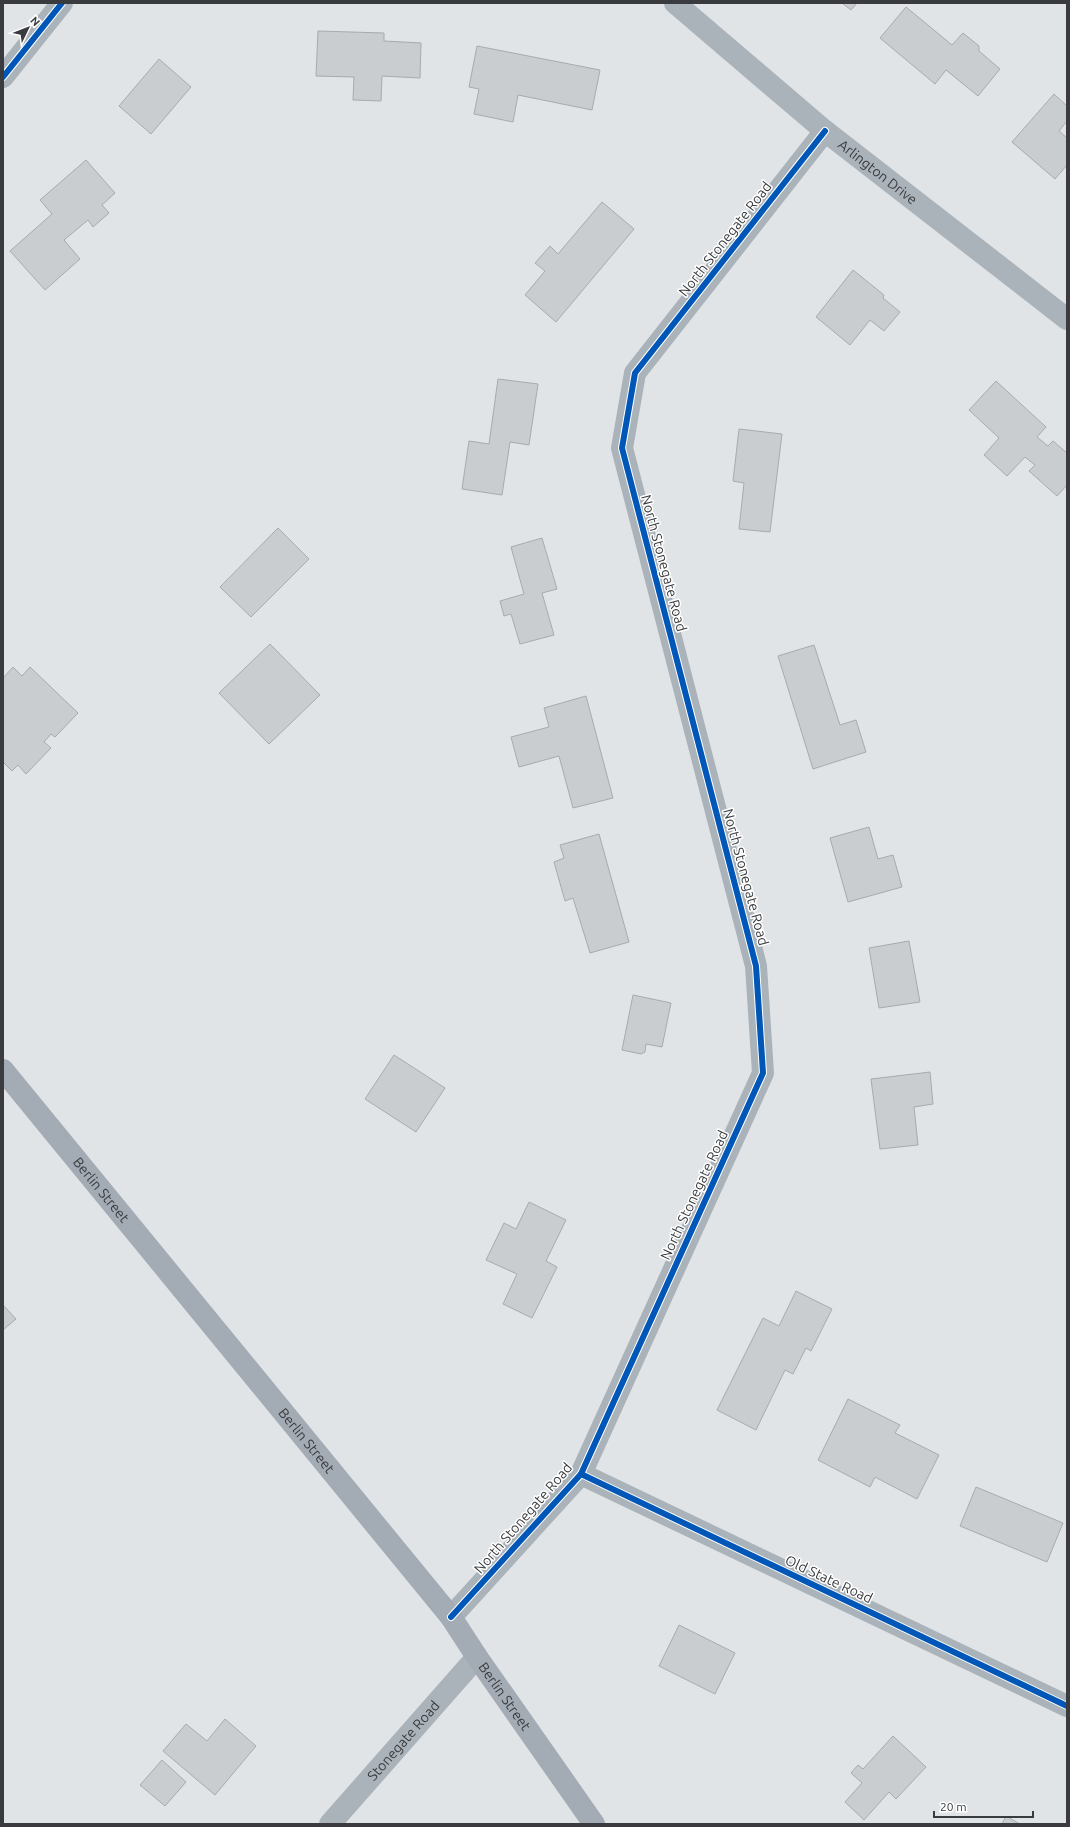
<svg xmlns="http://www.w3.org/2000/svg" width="1070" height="1827" viewBox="0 0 1070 1827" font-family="Ubuntu,sans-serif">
	<rect width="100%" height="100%" fill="#e1e4e7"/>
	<!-- building -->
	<g fill="#cacdcf" stroke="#a8aaad">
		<polygon points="842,3 857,3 851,10"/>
		<polygon points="906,7 952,45 963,33 979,46 979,51 1000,69 978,96 946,70 935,84 880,38"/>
		<polygon points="318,31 384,33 384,41 421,43 420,78 382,76 381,101 353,100 354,77 316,76"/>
		<polygon points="477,46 600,70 592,110 518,95 513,122 474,114 479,89 469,87"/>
		<polygon points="159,59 191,87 151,134 119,106"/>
		<polygon points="1054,94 1067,106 1067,121 1059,131 1067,138 1067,165 1055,179 1012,142"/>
		<polygon points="86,160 115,193 102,205 109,213 93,227 88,220 64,240 80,259 45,290 10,251 52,214 40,200"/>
		<polygon points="602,202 634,229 556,322 525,295 545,271 535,263 550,246 558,254"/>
		<polygon points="853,270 884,295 883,298 900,312 884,331 870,320 850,345 816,317"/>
		<polygon points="498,379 538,384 529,445 510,442 502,495 462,489 469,441 489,444"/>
		<polygon points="996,381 1046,427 1037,437 1048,446 1053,441 1067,453 1067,485 1057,496 1029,471 1035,465 1025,457 1007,476 984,455 999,438 969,410"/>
		<polygon points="739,429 782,434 770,532 739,529 744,483 733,481"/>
		<polygon points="278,528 309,559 251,617 220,587"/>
		<polygon points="542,538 557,589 542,593 554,635 520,644 511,614 504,616 500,601 524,594 511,547"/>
		<polygon points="270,644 320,695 269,744 219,693"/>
		<polygon points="814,645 840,725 856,720 866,752 813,769 778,656"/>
		<polygon points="13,667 22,676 30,667 78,713 55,737 51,734 44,742 51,748 26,774 18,765 12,771 3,762 3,678"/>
		<polygon points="586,696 613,798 573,808 559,756 519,767 511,737 549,727 544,708"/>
		<polygon points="869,827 878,859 893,855 902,887 848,902 830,838"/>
		<polygon points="599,834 629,942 590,953 573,898 565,901 554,862 564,858 560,845"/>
		<polygon points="909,941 920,1002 879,1008 869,948"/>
		<polygon points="633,995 671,1003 662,1047 646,1044 645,1052 641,1054 622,1050"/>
		<polygon points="394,1055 445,1088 416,1132 365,1099"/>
		<polygon points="930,1072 933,1104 914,1107 918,1145 880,1149 871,1079"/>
		<polygon points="529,1202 566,1220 546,1261 557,1267 532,1318 503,1304 517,1274 486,1260 504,1223 516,1229"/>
		<polygon points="796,1291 832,1309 811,1351 806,1348 793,1374 785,1370 756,1430 717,1410 763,1318 779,1326"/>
		<polygon points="3,1305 16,1319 3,1330"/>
		<polygon points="848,1399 900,1425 895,1433 939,1455 917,1499 875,1477 870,1487 818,1460"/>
		<polygon points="976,1487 1063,1523 1047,1562 960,1526"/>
		<polygon points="679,1625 735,1653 715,1694 659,1666"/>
		<polygon points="225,1719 256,1746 215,1795 163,1751 186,1724 207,1741"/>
		<polygon points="893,1736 926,1767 896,1799 889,1792 864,1820 845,1802 862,1783 851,1773 858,1765 863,1769"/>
		<polygon points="162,1760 186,1782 165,1806 140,1785"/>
		<polygon points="1006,1816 1020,1824 1002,1824"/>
	</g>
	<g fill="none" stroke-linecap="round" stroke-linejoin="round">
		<!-- minor -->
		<g stroke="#abb3ba" stroke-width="22">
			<path id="s1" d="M675,3L825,131L1067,319"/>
			<polyline points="3,77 62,3"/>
			<polyline points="581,1474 1067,1706"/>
			<polyline points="451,1617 581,1474 763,1073 756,966 622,448 635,373 825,131"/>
			<path id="s2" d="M330,1824L477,1657"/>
		</g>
		<!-- major -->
		<path stroke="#a3abb4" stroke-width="22" id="s3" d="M3,1070L451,1617L477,1657L594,1824"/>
		<defs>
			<g id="cycleway">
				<polyline points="3,77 62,3"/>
				<polyline points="581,1474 1067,1706"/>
				<polyline points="451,1617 581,1474 763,1073 756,966 622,448 635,373 825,131"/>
			</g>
		</defs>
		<!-- cycleway casing -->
		<use href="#cycleway" stroke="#fff" stroke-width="8"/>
		<!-- cycleway -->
		<use href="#cycleway" stroke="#0057b8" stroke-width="6"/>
	</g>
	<g text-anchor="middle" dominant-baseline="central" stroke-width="3" stroke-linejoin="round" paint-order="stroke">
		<!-- street labels -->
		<g font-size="14" fill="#393b3e" stroke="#fff">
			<text stroke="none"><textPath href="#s1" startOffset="264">Arlington Drive</textPath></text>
			<text transform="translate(725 239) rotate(-52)">North Stonegate Road</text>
			<text transform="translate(664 563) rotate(75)">North Stonegate Road</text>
			<text transform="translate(746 877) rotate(75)">North Stonegate Road</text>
			<text stroke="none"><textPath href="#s3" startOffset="155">Berlin Street</textPath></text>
			<text transform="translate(694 1195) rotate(-65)">North Stonegate Road</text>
			<text stroke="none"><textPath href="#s3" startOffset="479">Berlin Street</textPath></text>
			<text transform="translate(523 1518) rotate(-49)">North Stonegate Road</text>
			<text transform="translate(829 1579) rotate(25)">Old State Road</text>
			<text stroke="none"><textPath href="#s3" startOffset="803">Berlin Street</textPath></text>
			<text stroke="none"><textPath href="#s2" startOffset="111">Stonegate Road</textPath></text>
		</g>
	</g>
	<!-- border -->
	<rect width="1070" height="1827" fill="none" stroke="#393b3e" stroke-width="8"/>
	<!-- north arrow -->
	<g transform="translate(28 28) rotate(47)" stroke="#ffffff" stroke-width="3" paint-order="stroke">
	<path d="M0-3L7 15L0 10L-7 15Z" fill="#393b3e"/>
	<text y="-6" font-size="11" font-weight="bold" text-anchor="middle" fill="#393b3e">N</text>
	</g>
	<!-- scale -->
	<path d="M934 1811v6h99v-6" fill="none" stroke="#393b3e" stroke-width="2"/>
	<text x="940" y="1811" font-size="12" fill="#393b3e" stroke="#ffffff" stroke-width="3" paint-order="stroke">20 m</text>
</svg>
